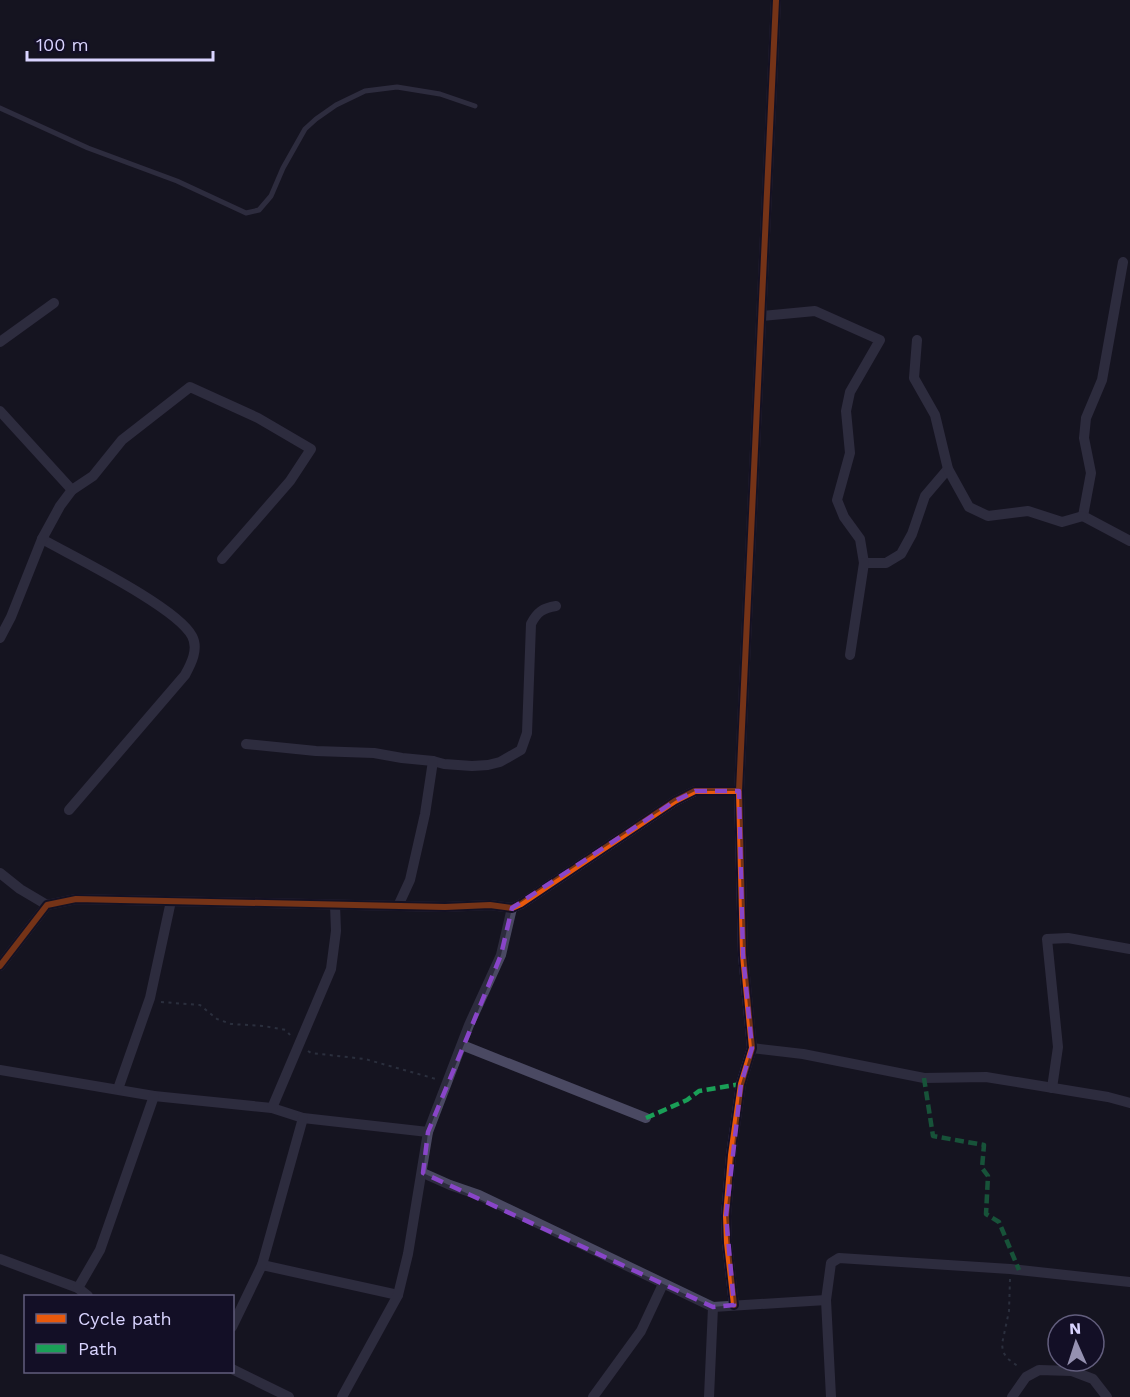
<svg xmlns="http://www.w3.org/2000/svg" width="1130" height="1397" viewBox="0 0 1130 1397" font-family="'Work Sans',sans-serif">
	<rect width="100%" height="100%" fill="#161421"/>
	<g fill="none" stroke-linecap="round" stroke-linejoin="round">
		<!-- path -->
		<g stroke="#44505f" stroke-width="2" stroke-dasharray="3 4.5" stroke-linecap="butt">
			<polyline points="161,1002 200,1005 217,1019 231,1024 264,1026 286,1030 290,1035"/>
			<polyline points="308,1051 311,1053 365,1059 436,1079"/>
			<polyline points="1010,1279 1009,1311 1002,1344 1003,1352 1008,1359 1019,1367"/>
		</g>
		<!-- service -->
		<polyline stroke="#4a4962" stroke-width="5" points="0,108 88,148 177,181 246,213 259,210 271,196 283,168 305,129 316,119 336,105 365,91 397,87 440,94 475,106"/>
		<!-- minor -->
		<g stroke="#4a4962" stroke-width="10">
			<polyline points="1123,262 1102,380 1086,418 1084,438 1091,473 1083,516 1130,541"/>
			<polyline points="761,316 815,311 880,340 850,392 846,411 850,453 837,500 844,517 860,539 864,563 886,563 901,554 912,534 925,496 948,469"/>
			<polyline points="917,340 914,378 935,415 948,469 969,507 988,516 1028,511 1062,522 1083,516"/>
			<polyline points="0,342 54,303"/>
			<polyline points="0,411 72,490"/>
			<path d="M42,539C74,557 177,607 192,636C199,649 191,664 185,675L69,810"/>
			<polyline points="0,638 11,617 42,539 60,506 72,490 93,476 122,440 190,387 258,418 311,449 290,481 222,559"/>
			<polyline points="850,655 864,563"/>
			<path d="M246,744L316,751L374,753L402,758L433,761L444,764L472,766L488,765L500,762L521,750L527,733L531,624C537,612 543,608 556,606"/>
			<polyline points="0,873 20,889 47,905"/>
			<polyline points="398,906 410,880 425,814 433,761"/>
			<polyline points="0,966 47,905 76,899 445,907 490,905 512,908 521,904 675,801 695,791 739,791"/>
			<polyline points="462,1045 646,1118"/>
			<polyline points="752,1048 803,1054 924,1078 986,1077 1108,1097 1130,1103"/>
			<polyline points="0,1070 154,1096 272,1108 303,1118 428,1132"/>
			<polyline points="1052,1088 1058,1047 1047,939 1068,938 1130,949"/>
			<polyline points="118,1089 150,998 171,901"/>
			<polyline points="272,1108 331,969 336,931 335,905"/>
			<polyline points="423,1173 450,1185 479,1195 713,1307 826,1300"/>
			<polyline points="0,1259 78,1288 88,1296"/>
			<polyline points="262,1265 398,1295"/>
			<polyline points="78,1288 100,1250 154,1096"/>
			<polyline points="734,1305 727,1243 726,1216 731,1155 741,1084 752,1048 743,955 739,791 776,0"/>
			<polyline points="232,1327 262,1265 303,1118"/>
			<polyline points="232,1369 289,1397"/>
			<polyline points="342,1397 398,1295 408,1254 428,1132 469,1025 501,955 512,908"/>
			<polyline points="593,1397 641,1331 663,1284"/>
			<polyline points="709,1397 713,1307"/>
			<polyline points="831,1397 826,1300 831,1263 839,1258 1010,1269 1130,1282"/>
			<polyline points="1012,1397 1026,1377 1039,1370 1072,1371 1093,1379 1107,1397"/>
		</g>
		<!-- quiet -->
		<g stroke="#1a9f57" stroke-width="4.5" stroke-dasharray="9 4.5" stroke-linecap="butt">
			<polyline points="924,1078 933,1136 984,1145 982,1168 988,1176 986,1214 999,1222 1019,1270"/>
			<polyline points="646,1118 687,1100 699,1091 741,1084"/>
		</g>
		<defs>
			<g id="cycleway">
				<polyline points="0,966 47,905 76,899 445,907 490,905 512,908 521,904 675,801 695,791 739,791"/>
				<polyline points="734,1305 727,1243 726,1216 731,1155 741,1084 752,1048 743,955 739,791 776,0"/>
			</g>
		</defs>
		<!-- cycleway casing -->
		<use href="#cycleway" stroke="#130f26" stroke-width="10"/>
		<!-- cycleway -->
		<use href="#cycleway" stroke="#e8590c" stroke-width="6"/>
	</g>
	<!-- marked area -->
	<path d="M0 0H1130V1397H0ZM695,791H739L743,955L752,1048L741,1084L726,1216L734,1305L713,1307L423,1173L428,1132L501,955L512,908L675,801Z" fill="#161421" fill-opacity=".55" fill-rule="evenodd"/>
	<path fill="none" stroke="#8945c9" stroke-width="4.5" stroke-dasharray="12 8" stroke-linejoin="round" d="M695,791H739L743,955L752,1048L741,1084L726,1216L734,1305L713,1307L423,1173L428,1132L501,955L512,908L675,801Z"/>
	<!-- legend -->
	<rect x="24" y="1295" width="210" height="78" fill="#130f26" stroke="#625e7d" stroke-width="1.5"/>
	<rect x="36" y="1314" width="30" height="9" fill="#e8590c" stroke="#625e7d" stroke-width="1.5"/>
	<text x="78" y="1325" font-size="18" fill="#d9d4ff">Cycle path</text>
	<rect x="36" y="1344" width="30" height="9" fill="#1a9f57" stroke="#625e7d" stroke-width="1.5"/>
	<text x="78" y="1355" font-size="18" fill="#d9d4ff">Path</text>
	<!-- north arrow -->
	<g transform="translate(1076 1343) rotate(357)"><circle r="28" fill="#130f26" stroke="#625e7d" stroke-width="1.5"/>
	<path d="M0-4.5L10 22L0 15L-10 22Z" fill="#9591b1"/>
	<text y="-9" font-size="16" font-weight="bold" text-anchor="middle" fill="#d9d4ff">N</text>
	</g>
	<!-- scale -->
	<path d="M27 51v9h186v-9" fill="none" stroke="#d9d4ff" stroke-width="3"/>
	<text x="36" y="51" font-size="18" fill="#d9d4ff" stroke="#130f26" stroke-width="4.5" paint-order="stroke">100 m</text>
</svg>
